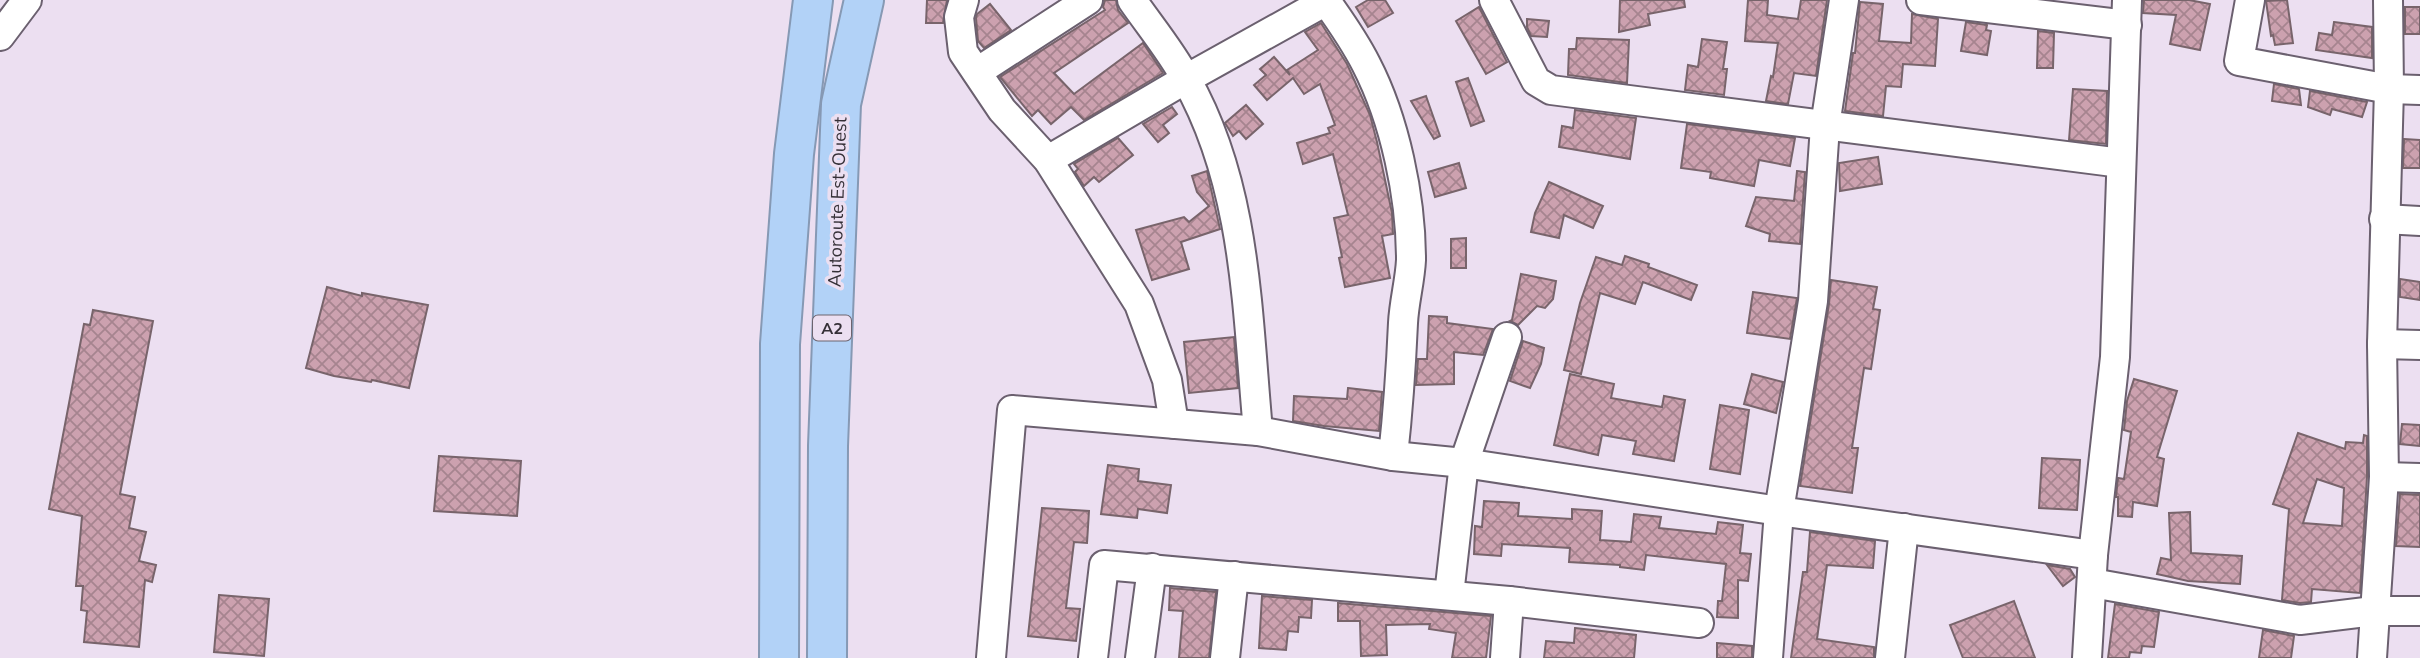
<svg xmlns="http://www.w3.org/2000/svg" width="2420" height="658" viewBox="0 0 2420 658" font-family="Mulish,sans-serif">
	<defs>
		<pattern id="building-cross-hatch" width="8" height="8" patternUnits="userSpaceOnUse" patternTransform="scale(1.75)"><rect width="8" height="8" fill="#cca1af"/><path d="M0 0l8 8M0 8l8-8" fill="none" stroke="#a6848f"/></pattern>
	</defs>
	<rect width="100%" height="100%" fill="#ecdff1"/>
	<!-- building -->
	<g fill="url(#building-cross-hatch)" stroke="#78646b" stroke-width="2" fill-rule="evenodd">
		<polygon points="927,0 947,0 943,23 926,23"/>
		<polygon points="1105,0 1116,0 1118,10 1128,23 1054,73 1074,94 1143,43 1163,73 1084,120 1071,107 1051,124 1038,110 1032,116 1000,77 1105,10 1103,7"/>
		<polygon points="1368,0 1385,0 1393,13 1368,27 1356,7"/>
		<polygon points="1620,0 1684,0 1685,7 1648,14 1650,25 1619,32"/>
		<polygon points="1748,0 1768,0 1767,15 1798,19 1801,0 1827,0 1816,76 1794,73 1788,104 1766,101 1771,76 1773,77 1778,43 1745,41"/>
		<polygon points="2144,0 2189,0 2210,4 2200,50 2170,44 2176,15 2143,13"/>
		<polygon points="2287,0 2293,43 2275,45 2273,35 2271,36 2266,1"/>
		<polygon points="1860,2 1883,4 1879,41 1911,43 1912,14 1938,19 1935,66 1903,64 1901,87 1886,86 1883,116 1845,111 1853,53 1855,53"/>
		<polygon points="990,4 1011,30 984,48 978,41 976,18 977,14"/>
		<polygon points="1479,7 1507,62 1486,74 1456,21"/>
		<rect x="2405" y="7" width="15" height="27"/>
		<polygon points="1527,19 1549,21 1547,37 1531,36 1527,27"/>
		<polygon points="1966,22 1987,25 1986,30 1991,31 1987,55 1961,51"/>
		<polygon points="2334,22 2372,27 2372,58 2316,50 2319,33 2332,35"/>
		<polygon points="1321,23 1347,64 1370,115 1377,142 1392,213 1393,234 1382,236 1390,278 1345,287 1339,258 1342,257 1334,218 1348,215 1333,154 1303,164 1297,143 1330,133 1328,128 1335,125 1320,84 1304,94 1293,78 1267,100 1254,85 1266,75 1260,69 1274,57 1290,75 1287,70 1318,50 1305,32"/>
		<polygon points="2038,31 2054,33 2053,68 2037,68"/>
		<polygon points="1577,38 1629,40 1627,83 1568,75 1569,49 1576,49"/>
		<polygon points="1702,39 1727,42 1723,69 1727,69 1724,95 1685,90 1688,65 1698,67"/>
		<polygon points="1468,78 1484,121 1471,126 1456,82"/>
		<polygon points="2274,84 2299,89 2301,105 2272,101"/>
		<polygon points="2073,89 2107,91 2106,144 2069,140"/>
		<polygon points="2310,91 2367,102 2362,117 2332,109 2330,115 2308,107"/>
		<polygon points="1426,96 1440,136 1434,139 1411,101"/>
		<polygon points="1246,105 1263,124 1246,139 1239,131 1233,136 1225,123"/>
		<polygon points="1172,107 1177,114 1163,125 1169,133 1158,142 1143,124"/>
		<polygon points="1575,110 1636,118 1630,159 1559,147 1562,126 1573,128"/>
		<polygon points="1687,124 1795,138 1790,166 1759,160 1754,186 1710,178 1711,172 1681,168"/>
		<polygon points="1118,138 1133,155 1099,182 1094,177 1084,186 1075,172 1078,169 1074,164"/>
		<polygon points="2404,139 2420,140 2420,168 2403,168"/>
		<polygon points="1878,157 1882,184 1840,191 1839,163"/>
		<polygon points="1459,163 1466,188 1435,197 1428,172"/>
		<polygon points="1207,171 1220,229 1181,242 1189,269 1152,280 1136,230 1184,217 1189,222 1209,206 1197,192 1192,176"/>
		<polygon points="1797,171 1805,172 1800,244 1769,241 1770,234 1746,226 1756,197 1794,201"/>
		<polygon points="1549,182 1603,206 1593,228 1564,215 1559,238 1531,232 1535,213"/>
		<polygon points="1466,238 1466,268 1451,268 1451,239"/>
		<polygon points="1625,256 1649,264 1648,267 1697,285 1691,300 1643,282 1635,304 1600,293 1581,374 1564,370 1580,303 1596,257 1622,265"/>
		<polygon points="1521,274 1556,281 1553,299 1545,308 1537,306 1518,325 1510,321 1512,320"/>
		<polygon points="2400,279 2420,282 2420,300 2400,297"/>
		<polygon points="1831,280 1877,287 1873,309 1880,310 1871,369 1864,368 1852,448 1858,448 1852,493 1800,486 1829,304"/>
		<polygon points="327,287 362,296 362,293 428,305 409,388 372,380 371,382 334,376 306,368"/>
		<polygon points="1753,292 1797,298 1790,339 1747,333"/>
		<polygon points="93,310 153,321 120,494 135,497 129,528 146,532 139,561 156,565 152,582 145,580 139,647 84,642 87,611 81,610 83,586 76,586 82,516 49,509 84,324 90,325"/>
		<polygon points="1429,316 1447,317 1447,323 1493,329 1483,355 1454,352 1454,384 1416,385 1418,359 1427,359"/>
		<polygon points="1234,337 1238,388 1189,393 1184,342"/>
		<polygon points="1523,341 1544,348 1541,364 1530,388 1510,381"/>
		<polygon points="1570,374 1614,384 1611,398 1662,407 1664,396 1685,400 1674,461 1633,454 1636,441 1602,435 1598,455 1554,445"/>
		<polygon points="1752,374 1783,382 1776,413 1744,404"/>
		<polygon points="2134,379 2177,391 2157,457 2164,459 2157,506 2133,502 2132,517 2118,516 2118,497 2116,497 2118,478 2124,479 2131,432 2124,430 2127,401"/>
		<polygon points="1348,388 1382,392 1379,431 1324,426 1293,421 1294,396 1347,399"/>
		<polygon points="1720,405 1749,410 1740,474 1710,469"/>
		<polygon points="2402,424 2420,425 2420,446 2400,444"/>
		<path d="M2298,433L2345,449L2346,442L2363,443L2364,435L2367,436V477L2360,593L2312,589L2311,602L2300,603L2282,600L2289,509L2273,504ZM2317,479L2344,488L2342,526L2303,523Z"/>
		<polygon points="439,456 521,461 517,516 434,511"/>
		<polygon points="2042,458 2080,460 2077,510 2039,508"/>
		<polygon points="1108,465 1139,469 1138,481 1171,485 1167,513 1138,509 1137,518 1101,514"/>
		<polygon points="2400,494 2420,495 2420,547 2396,546"/>
		<polygon points="1484,501 1519,503 1518,516 1572,519 1572,509 1602,511 1600,540 1631,542 1634,514 1661,517 1659,528 1716,534 1718,522 1743,525 1740,553 1751,554 1748,581 1738,580 1738,618 1717,617 1718,601 1722,601 1726,564 1646,555 1644,570 1620,567 1620,565 1569,562 1570,548 1502,544 1501,556 1474,554 1475,526 1482,527"/>
		<polygon points="1042,508 1089,511 1087,543 1074,542 1066,608 1080,609 1076,641 1028,636"/>
		<polygon points="2190,512 2191,553 2242,556 2240,584 2188,581 2157,574 2161,558 2171,560 2169,513"/>
		<polygon points="1810,532 1875,541 1873,568 1827,565 1817,639 1874,647 1874,658 1791,658 1803,572 1807,572"/>
		<polygon points="2047,565 2070,569 2075,577 2063,586"/>
		<polygon points="1170,588 1216,592 1209,658 1179,658 1183,611 1169,610"/>
		<polygon points="219,595 269,599 264,656 214,652"/>
		<polygon points="1262,596 1312,600 1311,618 1299,617 1298,632 1288,631 1286,650 1259,648"/>
		<polygon points="2014,601 2035,658 1963,658 1950,625"/>
		<polygon points="1338,603 1491,616 1486,658 1452,658 1456,633 1429,629 1430,624 1386,625 1387,655 1361,656 1360,621 1338,621"/>
		<polygon points="2115,604 2159,612 2154,647 2142,646 2141,653 2130,652 2129,658 2108,658"/>
		<polygon points="1575,628 1636,635 1634,658 1544,658 1546,641 1574,643"/>
		<polygon points="2263,630 2294,636 2291,658 2259,658"/>
		<polygon points="1717,643 1752,646 1752,658 1717,658"/>
	</g>
	<g fill="none" stroke-linecap="round" stroke-linejoin="round">
		<defs>
			<g id="minor">
				<polyline points="964,0 959,17 963,52 1002,110 1048,160 1139,304 1167,380 1174,424"/>
				<path d="M1132,0C1150,26 1171,51 1186,79C1247,186 1247,312 1258,431"/>
				<path d="M1323,0L1326,1C1341,22 1355,42 1366,64C1395,120 1411,197 1411,260C1410,281 1404,302 1403,323C1401,368 1398,411 1393,456"/>
				<polyline points="1494,0 1536,81 1551,90 2121,163"/>
				<polyline points="1921,0 2127,25"/>
				<polyline points="2250,0 2239,61 2389,89 2420,90"/>
				<polyline points="0,36 27,0"/>
				<polyline points="977,72 1088,0"/>
				<polyline points="1048,160 1186,79 1326,1"/>
				<polyline points="2384,219 2420,221"/>
				<polyline points="2382,344 2420,345"/>
				<polyline points="2384,477 2420,478"/>
				<polyline points="2092,583 2300,620 2374,611 2420,611"/>
				<polyline points="1449,595 1464,463 1507,337"/>
				<polyline points="991,658 1012,410 1258,431 1393,456 1464,463 1779,511 2093,555"/>
				<polyline points="1093,658 1104,565 1509,601 1699,623"/>
				<polyline points="1140,658 1152,568"/>
				<polyline points="1225,658 1234,576"/>
				<polyline points="1505,658 1509,601"/>
				<polyline points="1768,658 1779,511 1813,301 1825,126 1844,0"/>
				<polyline points="1890,658 1904,528"/>
				<polyline points="2087,658 2093,555 2115,357 2127,0"/>
				<polyline points="2372,658 2384,477 2382,344 2389,89 2388,0"/>
			</g>
			<g id="highway">
				<polyline points="779,658 780,344 794,154 813,0"/>
				<polyline points="827,658 828,446 841,104 864,0"/>
			</g>
		</defs>
		<!-- minor casing -->
		<use href="#minor" stroke="#6b606f" stroke-width="32"/>
		<!-- highway casing -->
		<use href="#highway" stroke="#8699b4" stroke-width="42"/>
		<!-- minor -->
		<use href="#minor" stroke="#fff" stroke-width="28"/>
		<!-- highway -->
		<use href="#highway" stroke="#b2d2f7" stroke-width="38"/>
	</g>
	<g text-anchor="middle" dominant-baseline="central" stroke-width="7" stroke-linejoin="round" paint-order="stroke">
		<!-- shield labels -->
		<rect fill="#ecdff1" stroke="#6c646f" stroke-width="2" x="813" y="315.5" width="38" height="25" rx="5"/>
		<g font-size="16" font-weight="bold" fill="#353037">
			<text x="832" y="328">A2</text>
		</g>
		<!-- street labels -->
		<g font-size="18" fill="#353037" stroke="#ecdff1">
			<text transform="translate(837 202) rotate(-88)">Autoroute Est-Ouest</text>
		</g>
	</g>
</svg>
